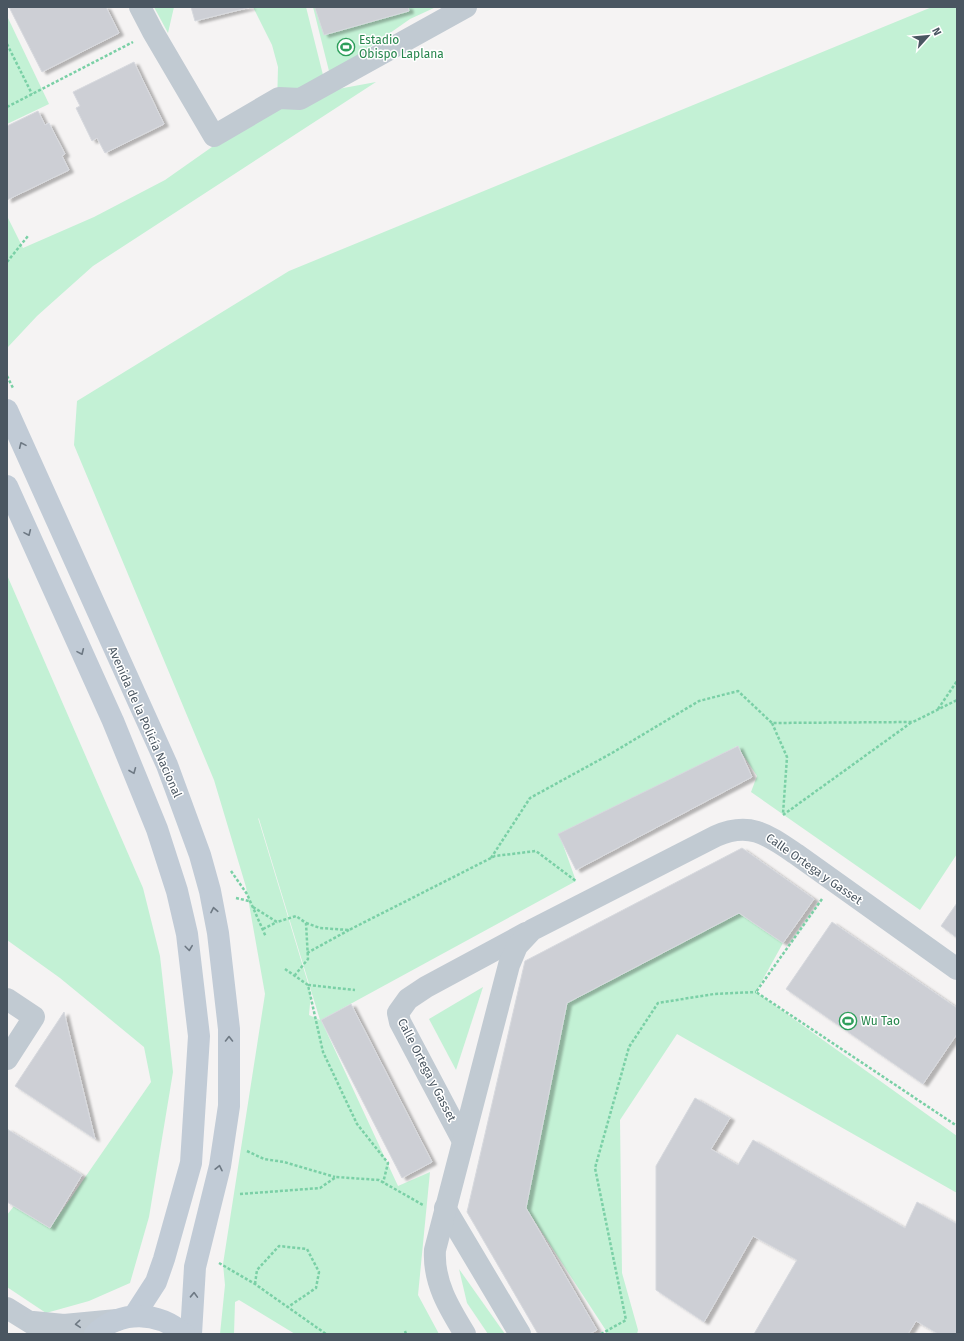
<svg xmlns="http://www.w3.org/2000/svg" width="964" height="1341" viewBox="0 0 964 1341" font-family="'Fira Sans',sans-serif">
	<defs>
		<filter id="shadow"><feDropShadow dx="4.5" dy="2.5" stdDeviation="1" flood-color="#0004"/></filter>
	</defs>
	<rect width="100%" height="100%" fill="#f5f3f3"/>
	<!-- green -->
	<g fill="#c3f1d5" fill-rule="evenodd">
		<polygon points="154,7 174,7 168,33"/>
		<polygon points="253,7 306,7 327,91 376,82 93,266 37,316 8,347 7,216 23,248 94,217 165,180 229,135 277,106 278,67 272,45"/>
		<polygon points="313,7 436,7 410,19 330,75"/>
		<path d="M932,7H957V854L920,910L751,792L757,776L737,746L561,839L576,881L321,1020L398,1186L430,1172L418,1295L439,1334H295L239,1300L235,1302L234,1334H220L225,1285L223,1264L265,994L246,887L214,780L74,445L77,401L289,271ZM258,818L259,819L320,1020L309,1015L311,993Z"/>
		<polygon points="7,16 49,104 7,124"/>
		<polygon points="7,575 143,888 160,956 173,1072 149,1217 130,1283 89,1301 46,1313 7,1287 7,1215 14,1206 50,1228 151,1082 144,1047 60,978 7,940"/>
		<polygon points="739,913 783,943 756,992 957,1136 957,1193 677,1034 620,1120 622,1273 638,1330 637,1334 605,1334 607,1332 526,1208 567,1003"/>
		<polygon points="483,987 456,1070 429,1019"/>
		<polygon points="459,1269 505,1334 488,1334 467,1303"/>
	</g>
	<!-- building -->
	<g fill="#cdcfd5" stroke="#d7d9de" filter="url(#shadow)">
		<polygon points="9,7 106,7 119,33 42,72"/>
		<polygon points="191,7 251,7 195,21"/>
		<polygon points="318,7 408,7 409,11 324,35 315,8"/>
		<polygon points="134,62 164,124 105,153 97,138 92,141 76,108 80,106 73,92"/>
		<polygon points="38,111 45,125 49,123 65,154 62,156 69,170 7,200 7,126"/>
		<polygon points="738,746 752,777 576,870 558,834"/>
		<polygon points="742,848 814,899 783,943 739,913 567,1003 526,1208 597,1330 589,1334 538,1334 467,1212 525,961"/>
		<polygon points="957,903 957,938 941,926"/>
		<polygon points="832,922 957,1008 957,1034 923,1084 786,989"/>
		<polygon points="351,1004 432,1162 402,1178 321,1020"/>
		<polygon points="64,1012 95,1139 15,1086"/>
		<polygon points="695,1098 730,1118 711,1149 738,1165 753,1140 905,1228 917,1202 957,1224 957,1334 938,1334 916,1321 908,1334 754,1334 797,1260 753,1236 704,1322 656,1290 656,1166"/>
		<polygon points="7,1129 82,1175 50,1228 7,1202"/>
	</g>
	<g fill="none" stroke-linecap="round" stroke-linejoin="round">
		<!-- path -->
		<g stroke="#7ad0a6" stroke-width="2.5" stroke-dasharray="3 2" stroke-linecap="butt">
			<polyline points="7,44 32,94"/>
			<polyline points="7,107 133,42"/>
			<polyline points="7,262 28,236"/>
			<polyline points="7,376 13,388"/>
			<polyline points="938,709 957,681"/>
			<polyline points="772,723 787,757 783,814"/>
			<polyline points="783,815 912,722"/>
			<polyline points="491,858 530,798 612,753 699,701 738,691 772,723 913,722 957,700"/>
			<polyline points="231,871 247,894 266,937"/>
			<polyline points="236,898 249,901"/>
			<polyline points="822,899 756,992 957,1126"/>
			<polyline points="253,907 277,922 296,916 306,923 308,959 295,975"/>
			<polyline points="306,923 320,928 349,930 495,856 536,851 576,881"/>
			<polyline points="263,929 277,922"/>
			<polyline points="307,953 349,930"/>
			<polyline points="285,969 308,985 323,1052 357,1124 388,1163 383,1183"/>
			<polyline points="308,985 355,990"/>
			<polyline points="247,1151 264,1159 284,1162 335,1177"/>
			<polyline points="240,1194 320,1188 336,1177 379,1180 423,1205"/>
			<polyline points="219,1263 255,1284 326,1334"/>
			<polyline points="255,1284 257,1270 279,1246 307,1249 319,1272 316,1288 288,1307"/>
			<polyline points="405,1331 406,1334"/>
			<polyline points="601,1334 626,1320 595,1168 629,1047 658,1003 714,994 756,992"/>
		</g>
		<!-- street -->
		<g stroke="#c1cad2" stroke-width="22">
			<polyline points="140,7 153,32 214,136 279,98 300,99 466,7"/>
			<polyline points="7,999 34,1017 7,1059"/>
			<polyline points="463,1141 400,1022 398,1013 408,999 426,987 526,933"/>
			<polyline points="445,1208 520,1334"/>
			<polyline points="7,1308 44,1331"/>
			<polyline points="33,1322 64,1325 117,1320"/>
			<path d="M465,1334C449,1308 433,1282 435,1250L509,965L517,946L532,930L716,836C750,821 768,835 796,854L957,969"/>
		</g>
		<!-- secondary -->
		<g stroke="#c1cbd6" stroke-width="22">
			<polyline points="7,410 167,765 200,855 210,891 218,933 229,1029 229,1106 220,1166 195,1267 191,1334"/>
			<polyline points="7,486 113,721 157,829 177,891 187,934 199,1036 191,1163 164,1259 156,1282 134,1316"/>
			<path d="M95,1334C121,1310 158,1311 184,1334"/>
		</g>
	</g>
	<!-- one-way arrows -->
	<defs><path id="oneway-chevron" d="M-2-3.5L2.5 0L-2 3.5" fill="none" stroke-width="1.6" stroke-linecap="round" stroke-linejoin="round"/></defs>
	<g stroke="#6e7984">
		<use href="#oneway-chevron" transform="translate(22 445) rotate(-114)"/>
		<use href="#oneway-chevron" transform="translate(28 533) rotate(66)"/>
		<use href="#oneway-chevron" transform="translate(81 652) rotate(66)"/>
		<use href="#oneway-chevron" transform="translate(133 771) rotate(68)"/>
		<use href="#oneway-chevron" transform="translate(214 910) rotate(-101)"/>
		<use href="#oneway-chevron" transform="translate(189 948) rotate(83)"/>
		<use href="#oneway-chevron" transform="translate(229 1039) rotate(-90)"/>
		<use href="#oneway-chevron" transform="translate(219 1168) rotate(-78)"/>
		<use href="#oneway-chevron" transform="translate(194 1295) rotate(-88)"/>
	</g>
	<use stroke="#6e7983" href="#oneway-chevron" transform="translate(78 1324) rotate(175)"/>
	<!-- icons -->
	<defs>
		<symbol id="stadium-ring" viewBox="-11 -11 22 22"><circle r="9.5" fill="#fff" stroke="#2e9e5b" stroke-width="1.5"/><path d="M0-5a6.5 5 0 1 0 0 10a6.5 5 0 1 0 0-10ZM-3.5-1.8h7v3.6h-7Z" fill="#2e9e5b"/></symbol>
	</defs>
	<g fill-rule="evenodd">
		<use href="#stadium-ring" x="336" y="37" width="20" height="20"/>
		<use href="#stadium-ring" x="838" y="1011" width="20" height="20"/>
	</g>
	<g text-anchor="middle" dominant-baseline="central" stroke-width="3" stroke-linejoin="round" paint-order="stroke">
		<!-- leisure labels -->
		<g font-size="12" fill="#27864d" stroke="#fff" text-anchor="start">
			<text x="359" y="40">Estadio<tspan x="359" dy="14">Obispo Laplana</tspan></text>
			<text x="861" y="1021">Wu Tao</text>
		</g>
		<!-- street labels -->
		<g font-size="12" fill="#4a5661" stroke="#fff">
			<text transform="translate(145 722) rotate(66)">Avenida de la Policía Nacional</text>
			<text transform="translate(814 869) rotate(35)">Calle Ortega y Gasset</text>
			<text transform="translate(427 1070) rotate(63)">Calle Ortega y Gasset</text>
		</g>
	</g>
	<!-- border -->
	<rect width="964" height="1341" fill="none" stroke="#4a5661" stroke-width="16"/>
	<!-- north arrow -->
	<g transform="translate(928 36) rotate(63)" stroke="#ffffff" stroke-width="3" paint-order="stroke">
	<path d="M0-3L7 15L0 10L-7 15Z" fill="#4a5661"/>
	<text y="-6" font-size="11" font-weight="bold" text-anchor="middle" fill="#4a5661">N</text>
	</g>
</svg>
